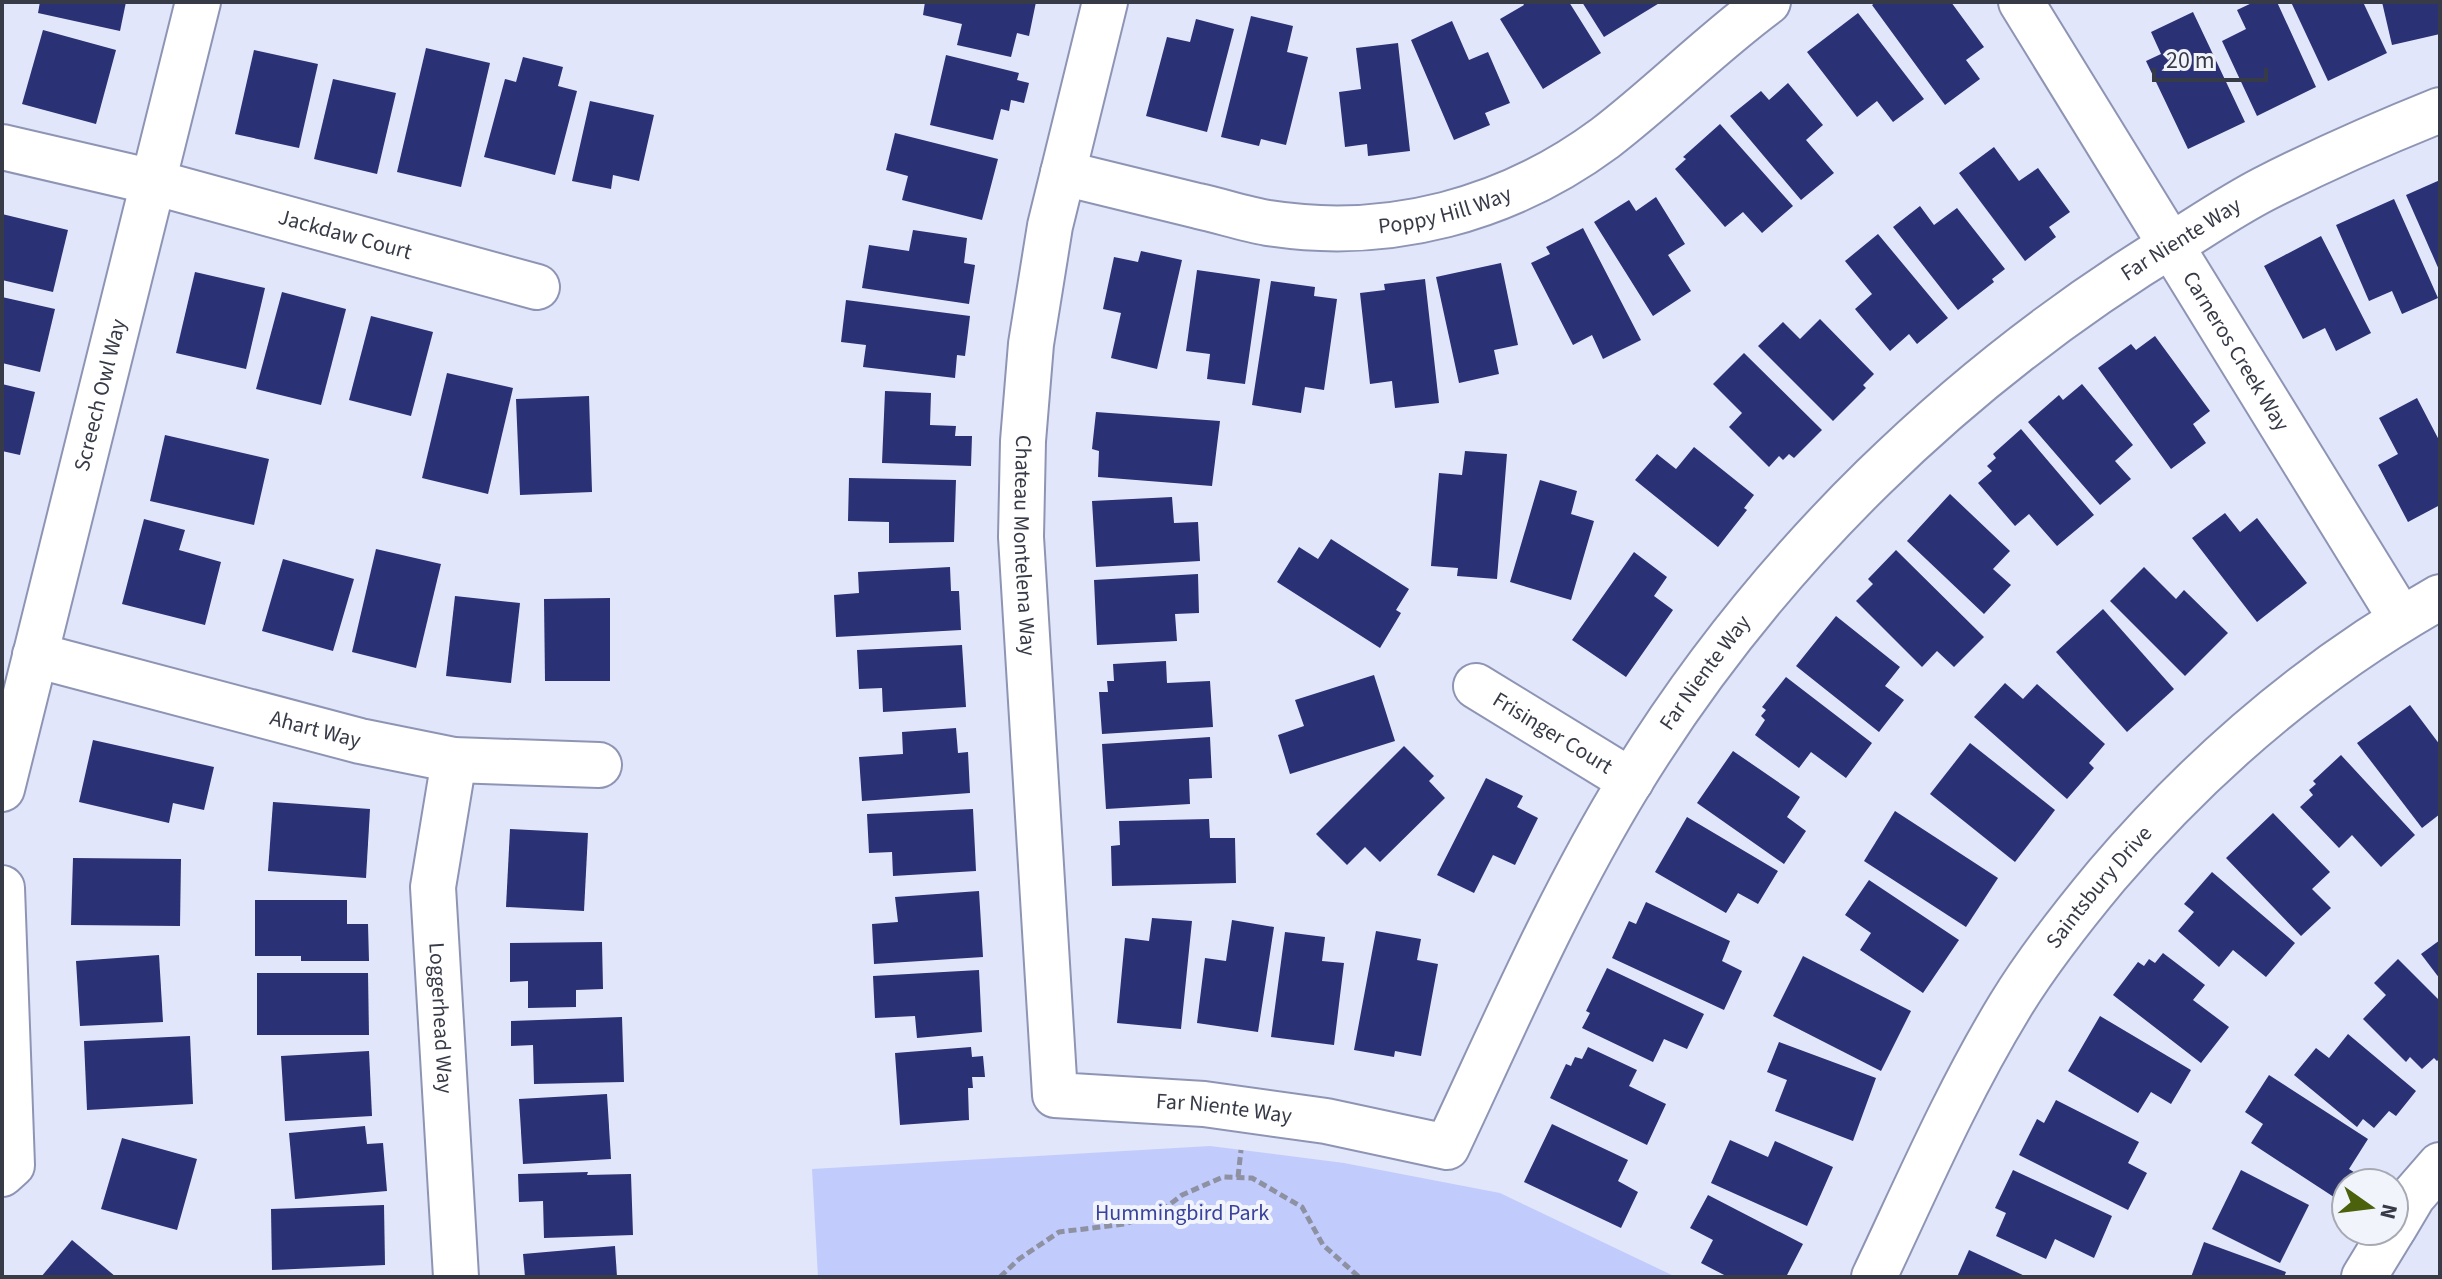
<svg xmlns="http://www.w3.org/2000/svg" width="2442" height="1279" viewBox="0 0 2442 1279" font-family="'Source Sans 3',sans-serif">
	<rect width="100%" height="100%" fill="#e1e6fa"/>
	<!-- green -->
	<polygon fill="#c1ccfc" points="1210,1146 1344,1163 1500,1193 1676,1277 818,1277 812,1169"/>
	<!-- building -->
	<g fill="#2a3174">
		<polygon points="40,2 126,2 120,31 38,13"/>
		<polygon points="925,2 1036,2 1029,36 1017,33 1011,57 957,45 962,24 923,15"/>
		<polygon points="1522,2 1569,2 1601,53 1543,89 1500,19 1524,5"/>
		<polygon points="1582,2 1661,2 1604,37"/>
		<polygon points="1876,2 1951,2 1984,47 1966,60 1980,79 1945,105 1872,5"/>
		<polygon points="2254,2 2277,2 2316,87 2257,116 2222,41 2246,29 2237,10"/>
		<polygon points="2291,2 2363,2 2387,53 2328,81"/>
		<polygon points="2382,2 2440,2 2440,34 2392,45"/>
		<polygon points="2193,12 2245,122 2188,149 2146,61 2161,54 2151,32"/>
		<polygon points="1858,13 1924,99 1893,122 1877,101 1857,117 1807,52"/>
		<polygon points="1251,16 1293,26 1287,52 1308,57 1286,145 1261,139 1259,146 1221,137"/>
		<polygon points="1196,19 1234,29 1207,132 1146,116 1167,37 1190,42"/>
		<polygon points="1452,21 1469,60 1488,52 1510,103 1485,113 1490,125 1454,140 1411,40"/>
		<polygon points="43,30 116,50 96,124 22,104"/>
		<polygon points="1398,43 1410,151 1368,156 1367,144 1345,147 1339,92 1361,89 1356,48"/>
		<polygon points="426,48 490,63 461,187 397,172"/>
		<polygon points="254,50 318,64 299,148 235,134"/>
		<polygon points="946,55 1019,73 1017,80 1029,83 1024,103 1011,100 1009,111 1001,109 993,140 930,125"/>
		<polygon points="523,57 563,67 558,86 577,91 555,175 484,157 505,79 516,82"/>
		<polygon points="333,79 396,93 377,174 314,159"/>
		<polygon points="1788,83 1823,125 1806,140 1834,173 1801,200 1730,116 1761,91 1769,100"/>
		<polygon points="590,101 654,115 639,181 613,175 611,189 572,181"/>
		<polygon points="1720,124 1793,206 1762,233 1743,212 1725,227 1675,169 1686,159 1683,157"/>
		<polygon points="895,133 998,159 982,220 902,200 908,176 886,170"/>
		<polygon points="1994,147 2019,181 2038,168 2070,212 2049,227 2056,237 2025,261 1959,173"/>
		<polygon points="2440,180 2440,272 2406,195"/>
		<polygon points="1656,197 1685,244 1668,255 1691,291 1653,316 1594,222 1629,200 1636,211"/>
		<polygon points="2394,199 2438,298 2402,314 2392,291 2369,301 2336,225"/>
		<polygon points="1920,206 1934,225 1957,208 2005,269 1992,279 1994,282 1958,310 1893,227"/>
		<polygon points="2,214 68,230 53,292 2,280"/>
		<polygon points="1583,228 1641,340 1603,359 1592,335 1573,345 1531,263 1550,254 1546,247"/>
		<polygon points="913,230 967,238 964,263 975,265 969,304 862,288 869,245 909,251"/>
		<polygon points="1878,234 1948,318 1917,344 1909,334 1890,351 1855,309 1872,294 1845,261"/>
		<polygon points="2321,236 2371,333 2336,351 2325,328 2303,339 2264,266"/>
		<polygon points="1141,251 1182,260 1157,369 1111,358 1121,313 1103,309 1114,257 1138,262"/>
		<polygon points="1501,263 1518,345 1494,350 1499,374 1459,383 1436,277"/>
		<polygon points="1197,270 1260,279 1245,384 1207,379 1210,354 1186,351"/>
		<polygon points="195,272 265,288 246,369 176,353"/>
		<polygon points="1425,279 1439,403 1395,408 1392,381 1370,384 1360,293 1385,290 1384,284"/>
		<polygon points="1271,281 1315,287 1314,296 1337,299 1324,390 1305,387 1301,413 1252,405"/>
		<polygon points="282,292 346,309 321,405 256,389"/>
		<polygon points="2,297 55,309 40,372 2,363"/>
		<polygon points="846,300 970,316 965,356 957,355 955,378 863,367 866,345 841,342"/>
		<polygon points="371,316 433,332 411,416 349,400"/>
		<polygon points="1820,319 1874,374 1863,385 1866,388 1833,421 1758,346 1783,322 1800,339"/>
		<polygon points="2155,336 2210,411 2193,424 2206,443 2171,469 2098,368 2131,344 2136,350"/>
		<polygon points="1744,353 1822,430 1794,458 1789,454 1783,460 1779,456 1769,467 1729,427 1742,413 1713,384"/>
		<polygon points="447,373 513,388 488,494 422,478"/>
		<polygon points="2,384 35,392 20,455 2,451"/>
		<polygon points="2082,384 2133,445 2115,461 2131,479 2100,505 2028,422 2059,395 2063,400"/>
		<polygon points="885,391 931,393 930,425 956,426 955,436 972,436 971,466 882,463"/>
		<polygon points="589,396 592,492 520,495 516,399"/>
		<polygon points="2417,398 2440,442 2440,505 2408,522 2378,465 2398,454 2379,418"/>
		<polygon points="1096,412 1220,421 1212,486 1098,477 1099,451 1092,449"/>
		<polygon points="2021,429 2094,515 2057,546 2029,514 2015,526 1978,483 1992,471 1987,466 1996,458 1993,454"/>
		<polygon points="165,435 269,459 254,525 150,501"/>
		<polygon points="1694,447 1754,495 1744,508 1747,510 1718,547 1635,480 1657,454 1676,469"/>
		<polygon points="1465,451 1507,454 1497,579 1457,576 1458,568 1431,566 1439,473 1462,475"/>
		<polygon points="849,478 956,480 954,542 889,543 889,522 848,521"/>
		<polygon points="1540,480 1577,491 1571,514 1594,521 1571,600 1510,582"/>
		<polygon points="1950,494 2010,551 1993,569 2011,585 1984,614 1907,541"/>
		<polygon points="1172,497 1174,523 1198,522 1200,561 1096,567 1092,501"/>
		<polygon points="2225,513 2240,532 2257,518 2307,583 2257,622 2192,538"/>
		<polygon points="144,519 185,530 179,550 221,562 205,625 122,604"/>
		<polygon points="1331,539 1409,589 1396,610 1401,613 1380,648 1277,582 1299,547 1318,559"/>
		<polygon points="376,549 441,564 416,668 352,652"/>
		<polygon points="1896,550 1984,637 1954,667 1937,651 1922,667 1856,601 1873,584 1868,579"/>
		<polygon points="1634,552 1667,577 1654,596 1673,610 1626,677 1572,640"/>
		<polygon points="283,559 354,579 333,651 262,631"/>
		<polygon points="950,567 951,591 959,591 961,630 836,637 834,595 859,593 858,572"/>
		<polygon points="2144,567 2176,599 2184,590 2228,633 2185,676 2110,601"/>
		<polygon points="1198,574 1199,613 1175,614 1177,641 1097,645 1094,580"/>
		<polygon points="455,596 520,603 511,683 446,676"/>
		<polygon points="610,598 610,681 545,681 544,599"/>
		<polygon points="2103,609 2174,689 2127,732 2056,652"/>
		<polygon points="1836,616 1900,667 1885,686 1904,700 1879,732 1796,666"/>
		<polygon points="962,645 966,707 883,712 882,688 859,689 857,650"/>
		<polygon points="1166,661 1167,683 1210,681 1213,727 1102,734 1099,692 1108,692 1107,681 1114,681 1113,664"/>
		<polygon points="1374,675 1395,741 1290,774 1278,735 1304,726 1295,700"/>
		<polygon points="1786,677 1872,743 1846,778 1811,752 1799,768 1755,735 1765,720 1761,716 1766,710 1762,707"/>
		<polygon points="2005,683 2023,699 2037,684 2105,744 2089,763 2094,768 2067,799 1974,717"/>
		<polygon points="2410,705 2440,745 2440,814 2422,828 2357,743"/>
		<polygon points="956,728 958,753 968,752 970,793 862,801 859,757 903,754 902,732"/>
		<polygon points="1210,737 1212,778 1189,779 1190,804 1106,809 1102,744"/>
		<polygon points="93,740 214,767 204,810 173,803 169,823 79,802"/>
		<polygon points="1970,743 2055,810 2015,862 1930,794"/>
		<polygon points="1404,746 1434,776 1429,781 1445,798 1380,862 1365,847 1347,865 1316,834"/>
		<polygon points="1733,751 1800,797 1787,817 1806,831 1784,864 1697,803"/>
		<polygon points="2341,755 2415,835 2381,867 2352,835 2339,848 2300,807 2313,795 2309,790 2316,784 2313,781"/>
		<polygon points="1486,778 1523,796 1517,807 1538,818 1515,865 1493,855 1474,893 1437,875"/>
		<polygon points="273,802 370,809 366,878 268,871"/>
		<polygon points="973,809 976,871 893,876 892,852 869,853 867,814"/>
		<polygon points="1895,811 1998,878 1966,927 1864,861"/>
		<polygon points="2273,813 2330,872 2312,889 2331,908 2301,936 2226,858"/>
		<polygon points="1687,817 1778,871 1758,904 1738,893 1726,913 1655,872"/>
		<polygon points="1209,819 1210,838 1235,838 1236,883 1112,886 1111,846 1120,845 1119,821"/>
		<polygon points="510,829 588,833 584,911 506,907"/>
		<polygon points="73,858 181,859 180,926 71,925"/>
		<polygon points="2212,872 2295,943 2266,977 2233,950 2219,967 2178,931 2194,912 2184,904"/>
		<polygon points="1869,880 1959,940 1923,993 1860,950 1871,933 1845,915"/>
		<polygon points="979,891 983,957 874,964 872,924 898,922 895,897"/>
		<polygon points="255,900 347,900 347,924 368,924 369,961 301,961 301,956 255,956"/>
		<polygon points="1646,902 1730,941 1722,961 1742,971 1724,1010 1612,958 1629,921 1636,924"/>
		<polygon points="1152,918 1192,921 1181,1029 1117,1023 1125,938 1149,941"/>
		<polygon points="1232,920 1274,927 1258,1032 1197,1023 1205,958 1226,961"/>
		<polygon points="1376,931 1421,939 1417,960 1438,964 1421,1056 1395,1051 1394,1057 1354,1050"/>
		<polygon points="1285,932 1325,937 1322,961 1344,963 1334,1045 1271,1037"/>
		<polygon points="2440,940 2440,979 2421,954"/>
		<polygon points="602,942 603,989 576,990 576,1007 528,1008 528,981 510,982 510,943"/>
		<polygon points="2163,953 2205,985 2193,1000 2229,1027 2201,1063 2113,995 2138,962 2144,966 2149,959 2155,963"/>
		<polygon points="159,955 163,1022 80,1026 76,961"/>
		<polygon points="1803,956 1911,1011 1881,1071 1773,1016"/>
		<polygon points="2398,959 2440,1001 2440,1058 2437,1061 2434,1058 2422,1069 2410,1057 2406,1062 2363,1019 2386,995 2374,983"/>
		<polygon points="1607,968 1704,1014 1687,1049 1664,1039 1653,1062 1582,1028 1590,1013 1586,1011"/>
		<polygon points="979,970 982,1032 917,1038 915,1016 875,1018 873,976"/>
		<polygon points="257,973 368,973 369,1035 257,1035"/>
		<polygon points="2100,1016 2191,1070 2171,1104 2151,1092 2138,1113 2068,1071"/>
		<polygon points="622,1017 624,1082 534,1084 533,1045 511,1046 511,1021"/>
		<polygon points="2348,1034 2416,1091 2396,1116 2389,1111 2374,1128 2363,1119 2357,1127 2294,1075 2316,1048 2329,1058"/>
		<polygon points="190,1036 193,1104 87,1110 84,1041"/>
		<polygon points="1779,1042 1876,1078 1853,1141 1775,1111 1787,1080 1767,1072"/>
		<polygon points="971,1047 972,1057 983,1056 985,1077 972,1077 973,1088 968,1088 969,1120 900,1125 895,1053"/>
		<polygon points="1588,1047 1637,1070 1629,1086 1666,1104 1647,1145 1550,1098 1566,1064 1571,1066 1575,1057 1582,1059"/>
		<polygon points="369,1051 372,1116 285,1121 281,1056"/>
		<polygon points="2269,1075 2368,1139 2349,1169 2360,1176 2356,1183 2346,1183 2346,1199 2343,1203 2251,1143 2263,1124 2245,1112"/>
		<polygon points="607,1094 611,1159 523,1164 519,1099"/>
		<polygon points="2056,1100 2139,1142 2128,1163 2147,1173 2128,1210 2019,1155 2037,1119 2044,1123"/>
		<polygon points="1552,1124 1628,1160 1618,1181 1638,1192 1621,1228 1524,1182"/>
		<polygon points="365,1126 367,1144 383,1143 387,1191 295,1199 289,1133"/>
		<polygon points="122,1138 197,1159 177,1230 101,1209"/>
		<polygon points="1730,1140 1768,1157 1775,1141 1833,1167 1807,1226 1711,1183"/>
		<polygon points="2013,1170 2112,1216 2094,1258 2055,1239 2046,1259 1996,1236 2006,1213 1995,1208"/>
		<polygon points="2241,1170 2309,1205 2280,1263 2212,1229"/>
		<polygon points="588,1172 587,1175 631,1174 633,1235 544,1238 543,1201 519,1202 518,1174"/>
		<polygon points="1708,1195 1803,1244 1786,1277 1728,1277 1701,1263 1713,1240 1690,1228"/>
		<polygon points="384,1205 385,1265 272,1270 271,1209"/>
		<polygon points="72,1240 116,1277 41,1277"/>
		<polygon points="2204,1242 2286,1272 2284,1277 2191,1277"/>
		<polygon points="615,1246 617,1277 525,1277 523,1254"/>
		<polygon points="1969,1250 2027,1277 1957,1277"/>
	</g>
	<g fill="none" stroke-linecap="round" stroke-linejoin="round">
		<defs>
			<g id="minor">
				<path id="s1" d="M1105,2L1050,226L1031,344L1023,441L1021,537L1055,1095L1204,1104L1326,1121L1447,1147C1505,1024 1559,898 1630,782C1766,560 1959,373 2181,239C2208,222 2235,204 2264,189C2321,160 2380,134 2440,110"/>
				<path id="s2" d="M2021,2L2401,619"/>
				<path id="s3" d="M2,147L153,182L537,287"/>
				<path id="s4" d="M1063,173C1108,184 1153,195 1198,206C1221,211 1245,219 1268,223C1389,242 1508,210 1605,138C1661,95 1711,44 1768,2"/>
				<path id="s5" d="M35,655L360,741L454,760L599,765"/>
				<path id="s6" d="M1476,686L1631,781"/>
				<path id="s7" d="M454,760L433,887L456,1277"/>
				<path id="s8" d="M2,789L198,2"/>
				<polyline points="2,888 12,1165 2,1174"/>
				<polyline points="2394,1228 2413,1196 2440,1165"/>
				<path id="s9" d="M1874,1277C1917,1186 1957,1093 2010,1006C2038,960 2072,917 2107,875C2202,764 2312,669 2440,597"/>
				<polyline points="2364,1277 2392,1231"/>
			</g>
		</defs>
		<!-- minor casing -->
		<use href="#minor" stroke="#8e95b4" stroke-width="48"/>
		<!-- path -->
		<g stroke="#8d91a2" stroke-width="5" stroke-dasharray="8 4" stroke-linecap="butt">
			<polyline points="1238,1177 1241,1150"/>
			<polyline points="1000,1277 1019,1259 1059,1232 1125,1224 1160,1212 1182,1195 1223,1177 1252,1178 1302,1207 1323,1245 1359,1277"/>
		</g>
		<!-- minor -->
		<use href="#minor" stroke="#fff" stroke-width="44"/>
	</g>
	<g text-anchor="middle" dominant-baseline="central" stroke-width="8" stroke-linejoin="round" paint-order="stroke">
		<!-- street labels -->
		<g font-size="22" fill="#373a47" stroke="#f2f4fb">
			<text stroke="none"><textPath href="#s4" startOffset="390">Poppy Hill Way</textPath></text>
			<text stroke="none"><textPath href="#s3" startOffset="354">Jackdaw Court</textPath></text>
			<text stroke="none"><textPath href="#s1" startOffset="2688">Far Niente Way</textPath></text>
			<text stroke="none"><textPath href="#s2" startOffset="410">Carneros Creek Way</textPath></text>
			<text stroke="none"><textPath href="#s8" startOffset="406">Screech Owl Way</textPath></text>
			<text stroke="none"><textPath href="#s1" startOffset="552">Chateau Montelena Way</textPath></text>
			<text stroke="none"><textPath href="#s1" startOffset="2040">Far Niente Way</textPath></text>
			<text stroke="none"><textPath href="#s5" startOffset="290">Ahart Way</textPath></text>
			<text stroke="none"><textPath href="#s6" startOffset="90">Frisinger Court</textPath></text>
			<text stroke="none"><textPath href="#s9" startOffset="452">Saintsbury Drive</textPath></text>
			<text stroke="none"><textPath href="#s7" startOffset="260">Loggerhead Way</textPath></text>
			<text stroke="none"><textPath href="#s1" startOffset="1272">Far Niente Way</textPath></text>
		</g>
		<!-- park labels -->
		<g font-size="22" fill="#39429c" stroke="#f2f4fb">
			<text x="1182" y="1213">Hummingbird Park</text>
		</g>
	</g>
	<!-- border -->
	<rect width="2442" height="1279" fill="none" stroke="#373a47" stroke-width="8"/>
	<!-- north arrow -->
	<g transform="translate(2370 1207) rotate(104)"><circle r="38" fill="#f2f4fb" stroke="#a7aab3" stroke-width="2"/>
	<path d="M0-6L14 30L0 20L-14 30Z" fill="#4b610c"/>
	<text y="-12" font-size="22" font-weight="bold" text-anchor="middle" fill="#373a47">N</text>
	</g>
	<!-- scale -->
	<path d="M2154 68v12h112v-12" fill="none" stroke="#373a47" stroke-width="4"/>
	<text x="2166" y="68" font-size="24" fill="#373a47" stroke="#f2f4fb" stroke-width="6" paint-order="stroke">20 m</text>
</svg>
